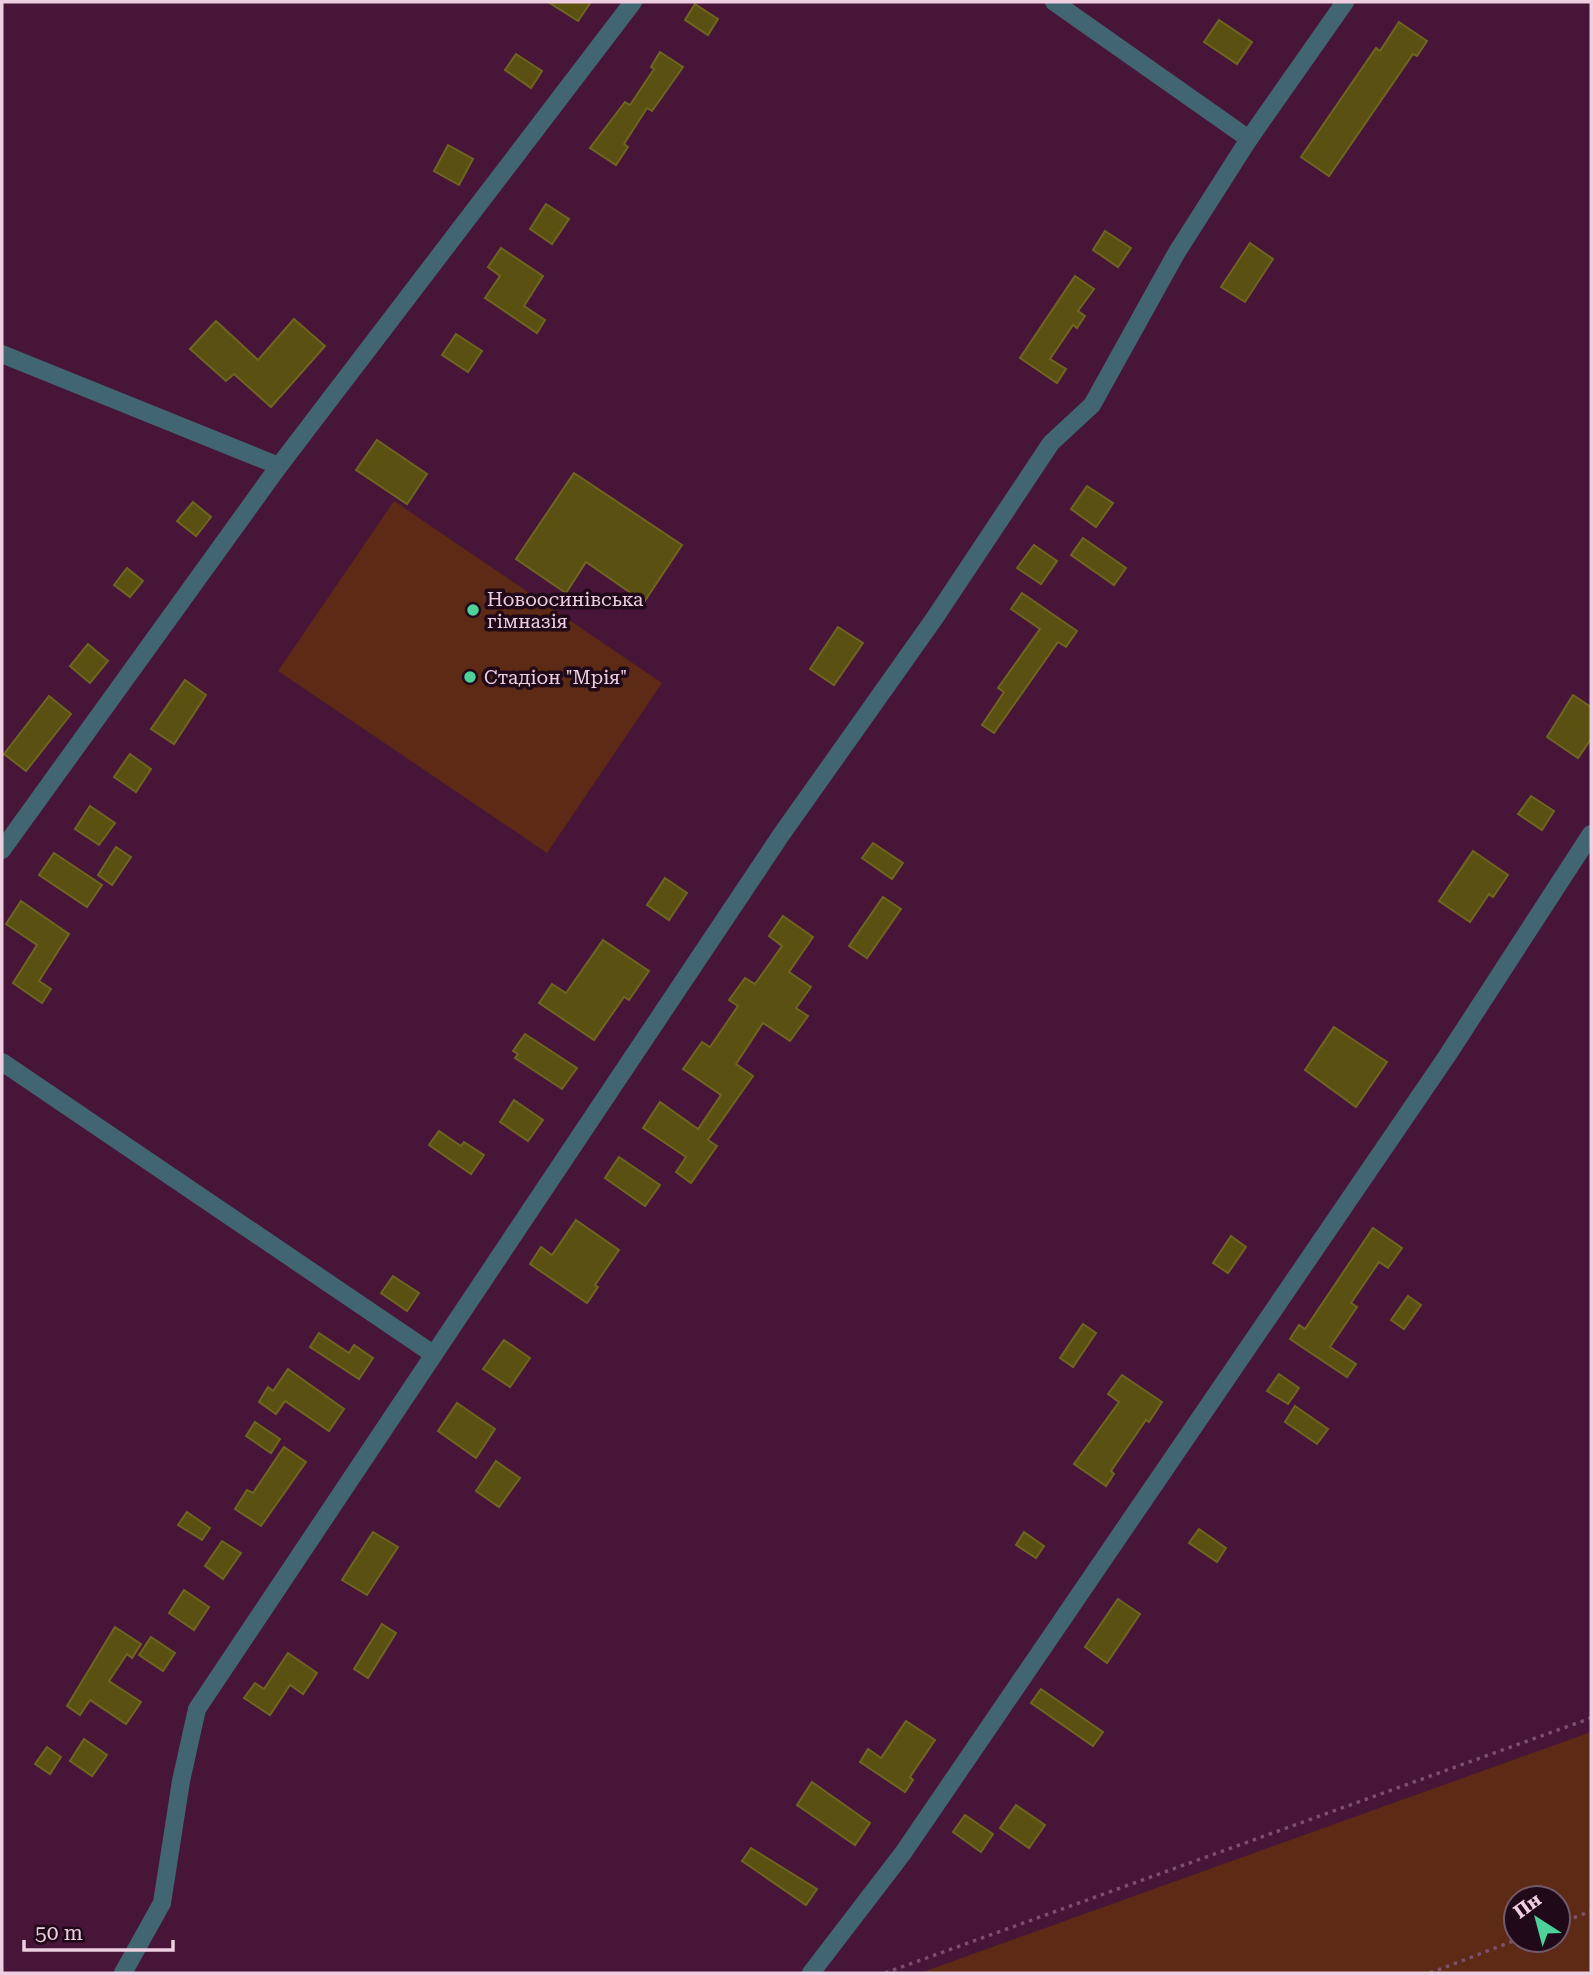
<svg xmlns="http://www.w3.org/2000/svg" width="1593" height="1975" viewBox="0 0 1593 1975" font-family="'Roboto Serif',serif">
	<rect width="100%" height="100%" fill="#461537"/>
	<!-- green -->
	<g fill="#5d2a15" fill-rule="evenodd">
		<polygon points="394,501 662,683 547,853 278,671"/>
		<path d="M1591,1732V1973H920ZM1516,1898H1558V1940H1516Z"/>
	</g>
	<!-- building -->
	<g fill="#595012" stroke="#6e6521" stroke-width="2">
		<polygon points="548,2 591,2 578,21"/>
		<polygon points="695,4 718,19 708,35 685,20"/>
		<polygon points="1219,20 1252,42 1237,64 1204,42"/>
		<polygon points="1399,22 1427,41 1417,56 1413,54 1329,176 1301,157 1376,48 1380,51"/>
		<polygon points="660,52 683,67 652,111 647,108 624,144 628,147 616,165 590,148 625,102 630,105 654,69 651,67"/>
		<polygon points="516,54 542,71 531,88 505,70"/>
		<polygon points="448,145 473,159 459,185 434,171"/>
		<polygon points="546,204 569,219 552,244 530,229"/>
		<polygon points="1105,231 1131,248 1118,267 1093,250"/>
		<polygon points="1250,243 1273,259 1245,302 1221,287"/>
		<polygon points="501,248 543,276 524,306 545,320 537,333 485,298 500,276 488,267"/>
		<polygon points="1075,276 1094,289 1078,311 1085,316 1077,328 1073,325 1050,359 1066,369 1057,383 1020,358"/>
		<polygon points="294,319 325,346 271,407 234,374 226,381 190,349 216,321 258,360"/>
		<polygon points="456,334 482,351 468,372 442,355"/>
		<polygon points="377,440 427,474 407,504 356,470"/>
		<polygon points="574,473 682,545 644,602 586,562 566,593 516,559"/>
		<polygon points="1087,486 1113,503 1096,527 1071,509"/>
		<polygon points="193,502 211,517 196,536 177,521"/>
		<polygon points="1083,538 1126,568 1114,585 1071,555"/>
		<polygon points="1034,545 1057,561 1041,584 1017,568"/>
		<polygon points="127,568 143,581 130,597 114,585"/>
		<polygon points="1022,593 1077,631 1066,647 1058,642 994,733 982,725 1004,692 998,688 1040,629 1011,609"/>
		<polygon points="838,627 863,643 834,685 810,669"/>
		<polygon points="88,644 108,661 90,683 70,666"/>
		<polygon points="185,680 206,695 174,744 151,729"/>
		<polygon points="1573,695 1591,707 1591,739 1578,758 1547,737"/>
		<polygon points="49,696 71,714 26,771 4,754"/>
		<polygon points="130,754 151,769 136,792 114,777"/>
		<polygon points="1531,796 1554,811 1542,830 1518,814"/>
		<polygon points="90,806 115,823 99,845 75,829"/>
		<polygon points="873,843 903,863 892,879 862,858"/>
		<polygon points="116,847 131,857 112,885 98,875"/>
		<polygon points="1473,851 1508,875 1493,897 1489,894 1470,922 1439,901"/>
		<polygon points="54,853 102,885 87,907 39,875"/>
		<polygon points="665,878 687,893 669,920 647,905"/>
		<polygon points="883,897 901,909 867,958 849,946"/>
		<polygon points="21,901 69,934 39,981 51,989 42,1003 13,983 37,945 6,924"/>
		<polygon points="783,916 813,937 789,972 811,987 796,1008 808,1016 790,1041 763,1023 736,1064 753,1076 708,1140 717,1146 691,1183 676,1172 686,1157 643,1128 660,1102 698,1129 721,1095 683,1069 702,1042 710,1047 738,1006 729,1000 745,978 755,984 782,946 769,936"/>
		<polygon points="603,940 649,971 629,1000 624,997 594,1040 539,1003 552,984 566,993"/>
		<polygon points="1334,1027 1387,1062 1356,1107 1305,1070"/>
		<polygon points="525,1034 577,1068 562,1089 515,1058 518,1054 513,1051"/>
		<polygon points="514,1100 543,1120 528,1141 500,1122"/>
		<polygon points="439,1131 461,1146 464,1142 484,1155 471,1174 429,1145"/>
		<polygon points="619,1157 660,1185 645,1206 605,1178"/>
		<polygon points="576,1220 619,1250 595,1285 598,1287 587,1303 530,1264 541,1247 552,1255"/>
		<polygon points="1373,1228 1402,1248 1388,1268 1379,1262 1351,1303 1357,1307 1330,1347 1356,1364 1347,1377 1290,1339 1299,1325 1305,1329"/>
		<polygon points="1231,1236 1246,1247 1228,1273 1213,1263"/>
		<polygon points="393,1276 419,1293 407,1311 381,1293"/>
		<polygon points="1408,1296 1421,1305 1404,1329 1391,1320"/>
		<polygon points="1083,1324 1096,1333 1073,1367 1060,1358"/>
		<polygon points="319,1333 349,1353 354,1345 373,1358 359,1379 310,1347"/>
		<polygon points="504,1340 530,1358 510,1387 483,1369"/>
		<polygon points="288,1369 344,1409 329,1431 285,1401 276,1414 259,1402 268,1387 273,1391"/>
		<polygon points="1279,1374 1299,1388 1288,1404 1267,1391"/>
		<polygon points="1122,1375 1162,1402 1149,1422 1146,1420 1111,1471 1114,1474 1106,1486 1074,1464 1119,1402 1108,1394"/>
		<polygon points="457,1403 495,1429 476,1458 438,1431"/>
		<polygon points="1295,1406 1328,1429 1317,1444 1285,1422"/>
		<polygon points="255,1422 280,1439 271,1453 246,1436"/>
		<polygon points="284,1447 306,1462 261,1526 235,1509 247,1490 253,1493"/>
		<polygon points="496,1461 520,1478 499,1507 476,1491"/>
		<polygon points="187,1512 210,1528 202,1540 178,1525"/>
		<polygon points="1199,1529 1226,1548 1217,1562 1189,1543"/>
		<polygon points="373,1532 398,1547 367,1595 342,1580"/>
		<polygon points="1024,1532 1044,1546 1036,1558 1016,1545"/>
		<polygon points="222,1541 241,1553 223,1579 205,1566"/>
		<polygon points="184,1590 209,1607 194,1630 169,1613"/>
		<polygon points="1118,1599 1140,1614 1107,1663 1085,1647"/>
		<polygon points="382,1624 396,1633 368,1678 354,1669"/>
		<polygon points="115,1627 141,1644 132,1658 127,1654 109,1681 141,1702 126,1724 90,1700 80,1715 67,1706"/>
		<polygon points="151,1637 175,1653 163,1671 139,1655"/>
		<polygon points="288,1653 317,1673 303,1694 290,1685 270,1715 244,1698 255,1683 264,1689"/>
		<polygon points="1041,1689 1103,1732 1093,1746 1031,1703"/>
		<polygon points="906,1721 935,1740 910,1777 913,1780 905,1792 860,1762 868,1749 881,1758"/>
		<polygon points="84,1739 107,1755 92,1776 70,1761"/>
		<polygon points="47,1747 61,1757 50,1774 35,1764"/>
		<polygon points="812,1782 870,1823 855,1845 797,1805"/>
		<polygon points="1016,1805 1045,1825 1029,1848 1000,1828"/>
		<polygon points="965,1815 993,1834 981,1852 953,1832"/>
		<polygon points="751,1848 817,1889 806,1905 742,1861"/>
	</g>
	<g fill="none" stroke-linecap="round" stroke-linejoin="round">
		<!-- path -->
		<g stroke="#7b506d" stroke-width="3.5" stroke-dasharray="3.5 5" stroke-linecap="butt">
			<polyline points="1558,1924 1591,1911"/>
			<polyline points="885,1973 1591,1718"/>
			<polyline points="1430,1973 1516,1940"/>
		</g>
		<!-- minor -->
		<g stroke="#426572" stroke-width="18">
			<polyline points="1054,2 1249,139"/>
			<polyline points="2,354 279,466"/>
			<polyline points="2,850 279,466 633,2"/>
			<polyline points="2,1062 433,1354"/>
			<polyline points="123,1973 162,1903 181,1781 197,1709 781,835 934,619 1051,443 1092,405 1177,252 1249,139 1345,2"/>
			<polyline points="811,1973 903,1853 1447,1056 1591,834"/>
		</g>
	</g>
	<!-- markers -->
	<g fill="#4dd39a" stroke="#200a19" stroke-width="2.5">
		<circle cx="473" cy="610" r="7"/>
		<circle cx="470" cy="677" r="7"/>
	</g>
	<g text-anchor="middle" dominant-baseline="central" stroke-width="7" stroke-linejoin="round" paint-order="stroke">
		<!-- poi labels -->
		<g font-size="19" fill="#eecee1" stroke="#200a19" text-anchor="start">
			<text x="487" y="599">Новоосинівська<tspan x="487" dy="22">гімназія</tspan></text>
			<text x="484" y="677">Стадіон "Мрія"</text>
		</g>
	</g>
	<!-- border -->
	<rect width="1593" height="1975" fill="none" stroke="#eecee1" stroke-width="7"/>
	<!-- north arrow -->
	<g transform="translate(1537 1919) rotate(324)"><circle r="33" fill="#200a19" stroke="#725869" stroke-width="2"/>
	<path d="M0-5L12 26L0 18L-12 26Z" fill="#4dd39a"/>
	<text y="-10" font-size="19" font-weight="bold" text-anchor="middle" fill="#eecee1">Пн</text>
	</g>
	<!-- scale -->
	<path d="M24 1940v10h149v-10" fill="none" stroke="#eecee1" stroke-width="3.5"/>
	<text x="35" y="1940" font-size="21" fill="#eecee1" stroke="#200a19" stroke-width="5" paint-order="stroke">50 m</text>
</svg>
